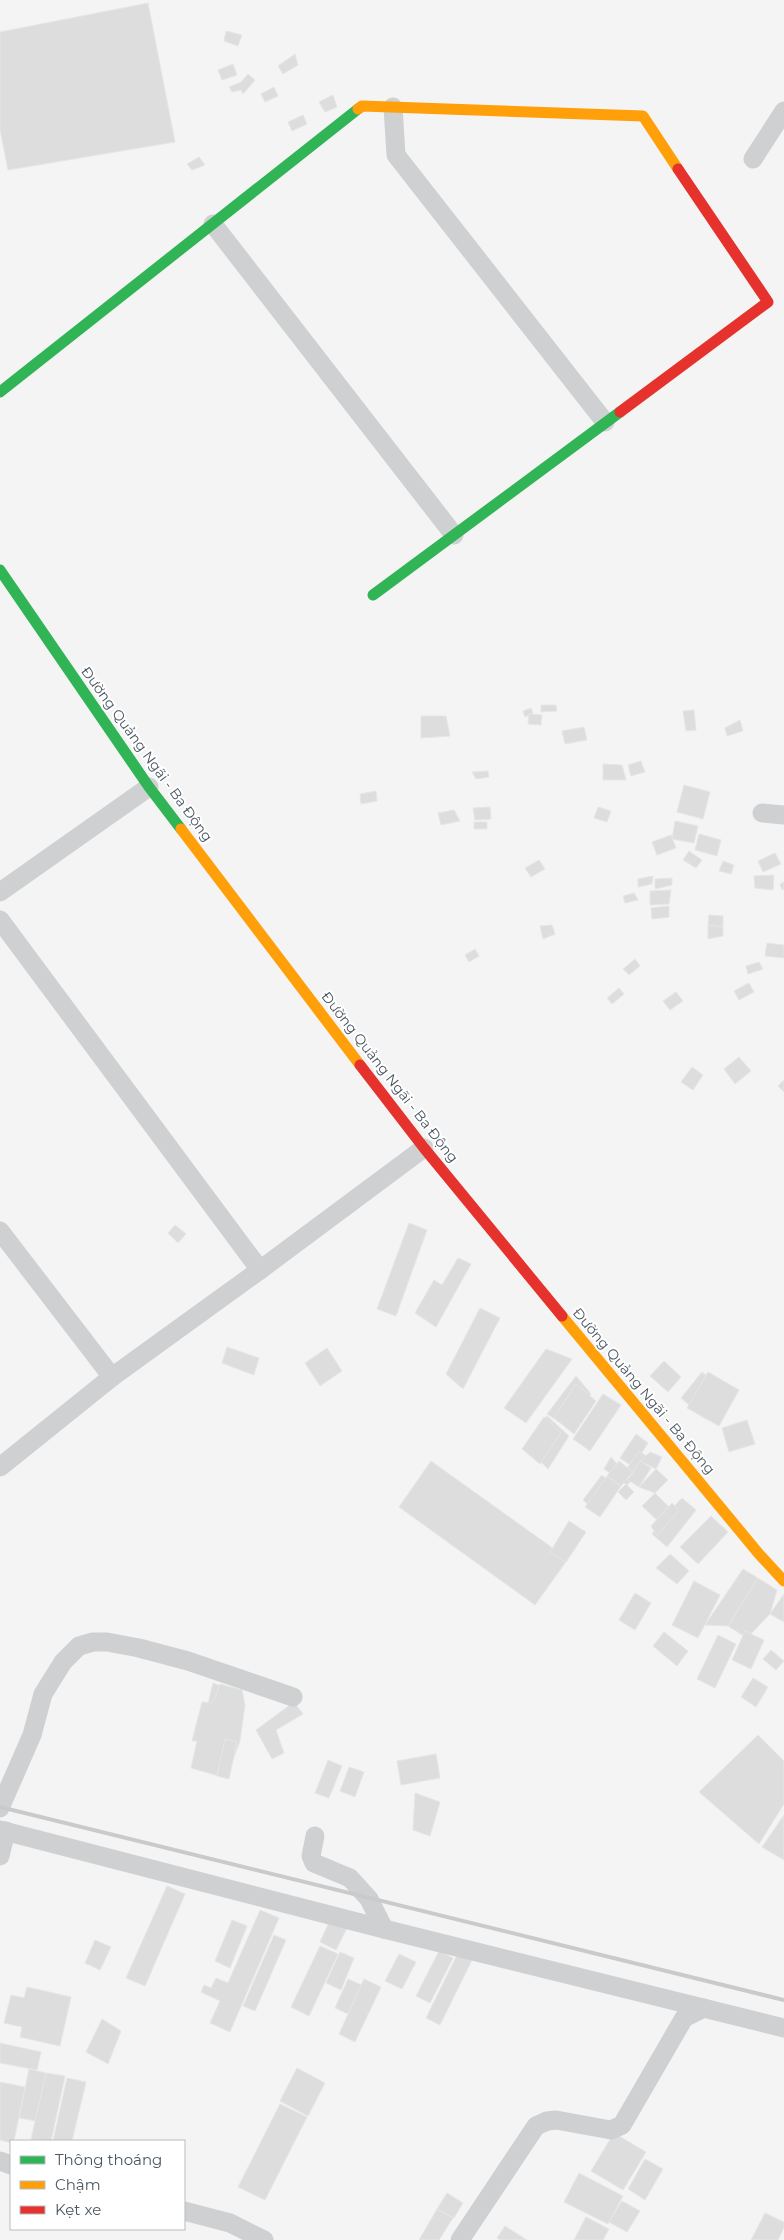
<svg xmlns="http://www.w3.org/2000/svg" width="784" height="2240" viewBox="0 0 784 2240" font-family="Montserrat,sans-serif">
	<rect width="100%" height="100%" fill="#f4f4f4"/>
	<!-- building -->
	<g fill="#ddddde" stroke="#e5e6e7">
		<polygon points="148,3 175,142 8,170 0,130 0,32"/>
		<polygon points="226,31 242,35 238,46 224,41"/>
		<polygon points="295,54 298,65 283,74 278,66"/>
		<polygon points="233,64 237,75 222,80 218,70"/>
		<polygon points="248,74 255,80 243,94 241,90 232,92 229,87 241,82"/>
		<polygon points="274,87 278,96 265,102 261,94"/>
		<polygon points="333,95 337,107 325,112 319,102"/>
		<polygon points="303,115 307,124 292,131 288,122"/>
		<polygon points="199,157 205,165 192,170 187,164"/>
		<polygon points="541,705 556,705 557,711 541,712"/>
		<polygon points="531,708 533,713 525,717 523,711"/>
		<polygon points="694,710 696,730 686,731 683,711"/>
		<polygon points="529,714 542,715 541,725 528,724"/>
		<polygon points="421,716 446,716 450,736 421,738"/>
		<polygon points="740,720 743,731 727,736 725,728"/>
		<polygon points="584,727 587,740 565,744 562,731"/>
		<polygon points="641,761 645,772 631,776 628,765"/>
		<polygon points="603,764 622,765 626,780 603,780"/>
		<polygon points="488,771 489,777 476,779 472,772"/>
		<polygon points="684,785 710,792 703,819 677,812"/>
		<polygon points="376,791 377,801 361,804 360,794"/>
		<polygon points="490,807 491,819 475,820 473,808"/>
		<polygon points="598,807 611,811 607,822 594,818"/>
		<polygon points="454,810 460,821 441,825 438,813"/>
		<polygon points="675,821 698,826 694,843 672,839"/>
		<rect x="474" y="822" width="13" height="7"/>
		<polygon points="699,834 721,840 717,856 695,850"/>
		<polygon points="671,835 676,848 657,855 652,842"/>
		<polygon points="689,851 702,860 696,868 683,860"/>
		<polygon points="775,853 781,864 763,872 758,861"/>
		<polygon points="539,860 545,869 531,877 525,868"/>
		<polygon points="723,861 734,865 731,874 719,871"/>
		<polygon points="774,875 773,890 755,888 754,876"/>
		<polygon points="653,876 652,884 638,887 638,879"/>
		<polygon points="672,878 672,885 655,889 655,879"/>
		<polygon points="784,882 784,889 782,890 780,884"/>
		<polygon points="671,890 669,904 650,905 650,891"/>
		<polygon points="634,893 638,900 625,903 623,896"/>
		<polygon points="669,906 669,917 652,919 651,908"/>
		<polygon points="709,915 723,916 723,927 708,925"/>
		<polygon points="552,925 555,934 543,939 540,926"/>
		<polygon points="708,925 723,927 723,936 708,939"/>
		<polygon points="767,943 784,945 784,958 765,956"/>
		<polygon points="475,949 479,956 469,962 465,955"/>
		<polygon points="635,959 640,966 629,975 623,969"/>
		<polygon points="759,962 763,969 748,974 746,966"/>
		<polygon points="749,983 754,992 739,1000 734,991"/>
		<polygon points="619,988 624,994 612,1004 607,998"/>
		<polygon points="676,992 683,1001 670,1010 663,1001"/>
		<polygon points="739,1057 751,1071 735,1084 724,1069"/>
		<polygon points="692,1067 703,1075 693,1090 681,1082"/>
		<polygon points="784,1080 784,1092 778,1086"/>
		<polygon points="409,1223 427,1230 396,1316 377,1309"/>
		<polygon points="175,1225 186,1234 178,1243 168,1233"/>
		<polygon points="458,1258 471,1264 436,1327 415,1313 434,1280 442,1285"/>
		<polygon points="480,1308 500,1318 463,1389 446,1374"/>
		<polygon points="227,1347 259,1358 254,1375 222,1363"/>
		<polygon points="327,1348 342,1371 320,1386 305,1363"/>
		<polygon points="546,1349 572,1359 526,1423 504,1408"/>
		<polygon points="664,1361 681,1377 668,1392 650,1376"/>
		<polygon points="702,1372 730,1395 705,1419 681,1398"/>
		<polygon points="708,1372 739,1390 719,1426 687,1408"/>
		<polygon points="576,1376 591,1394 567,1427 547,1414"/>
		<polygon points="576,1384 596,1401 574,1434 554,1418"/>
		<polygon points="603,1394 621,1405 590,1451 573,1439"/>
		<polygon points="547,1416 569,1436 548,1469 526,1447"/>
		<polygon points="544,1417 561,1433 540,1464 522,1449"/>
		<polygon points="747,1420 755,1444 729,1452 722,1428"/>
		<polygon points="636,1434 648,1443 633,1467 620,1458"/>
		<polygon points="639,1451 649,1458 634,1477 626,1470"/>
		<polygon points="650,1452 662,1457 656,1469 640,1461"/>
		<polygon points="611,1457 631,1481 627,1485 604,1469"/>
		<polygon points="431,1461 568,1559 535,1605 399,1507"/>
		<polygon points="619,1461 633,1472 621,1486 607,1476"/>
		<polygon points="640,1461 651,1468 639,1487 628,1480"/>
		<polygon points="656,1469 668,1480 655,1493 639,1487"/>
		<polygon points="602,1475 611,1483 594,1510 583,1500"/>
		<polygon points="607,1476 621,1486 600,1517 585,1507"/>
		<polygon points="626,1484 634,1492 626,1500 618,1492"/>
		<polygon points="655,1493 671,1509 659,1522 642,1506"/>
		<polygon points="682,1498 696,1510 667,1547 652,1534 659,1522"/>
		<polygon points="672,1503 679,1511 657,1535 651,1526"/>
		<polygon points="711,1516 728,1532 698,1564 680,1547"/>
		<polygon points="569,1521 586,1532 566,1562 550,1552"/>
		<polygon points="670,1554 689,1571 677,1584 656,1568"/>
		<polygon points="743,1569 758,1578 728,1626 705,1625"/>
		<polygon points="758,1578 777,1590 770,1614 747,1638 728,1626"/>
		<polygon points="694,1581 720,1595 698,1638 672,1625"/>
		<polygon points="635,1593 651,1603 635,1630 619,1620"/>
		<polygon points="784,1594 784,1622 770,1614"/>
		<polygon points="745,1631 764,1640 751,1669 732,1660"/>
		<polygon points="664,1632 688,1651 677,1666 653,1646"/>
		<polygon points="718,1635 736,1644 715,1688 697,1679"/>
		<polygon points="771,1650 784,1661 776,1670 763,1659"/>
		<polygon points="753,1678 768,1687 756,1707 741,1697"/>
		<polygon points="213,1683 233,1691 226,1719 206,1712"/>
		<polygon points="220,1684 242,1690 245,1705 240,1741 226,1778 191,1768 197,1741 192,1741 202,1702 213,1703"/>
		<polygon points="294,1702 303,1714 276,1730 284,1753 272,1759 256,1730"/>
		<polygon points="758,1735 784,1761 784,1804 759,1844 699,1792"/>
		<polygon points="225,1739 237,1742 229,1779 217,1776"/>
		<polygon points="436,1754 440,1778 401,1785 397,1761"/>
		<polygon points="328,1760 342,1766 329,1798 315,1793"/>
		<polygon points="349,1767 364,1772 355,1797 340,1791"/>
		<polygon points="415,1793 440,1802 430,1836 413,1830"/>
		<polygon points="784,1815 784,1860 762,1847"/>
		<polygon points="167,1886 185,1894 145,1986 126,1978"/>
		<polygon points="260,1910 279,1918 230,2032 210,2023 220,2001 201,1992 204,1985 211,1988 216,1978 228,1983"/>
		<polygon points="331,1918 348,1926 336,1950 320,1942"/>
		<polygon points="232,1920 247,1926 230,1968 215,1961"/>
		<polygon points="274,1935 286,1940 255,2011 243,2006"/>
		<polygon points="95,1940 111,1947 100,1970 85,1963"/>
		<polygon points="320,1946 338,1954 309,2016 291,2007"/>
		<polygon points="439,1951 453,1958 430,2003 416,1996"/>
		<polygon points="340,1952 354,1958 341,1990 326,1983"/>
		<polygon points="458,1953 472,1960 440,2025 426,2018"/>
		<polygon points="399,1954 416,1962 402,1989 385,1981"/>
		<polygon points="348,1979 362,1985 348,2014 335,2008"/>
		<polygon points="364,1979 381,1987 355,2042 339,2034"/>
		<polygon points="27,1987 71,1997 60,2046 20,2037 22,2027 4,2023 11,1995 24,1998"/>
		<polygon points="102,2019 121,2031 108,2064 86,2052"/>
		<polygon points="0,2043 41,2052 37,2070 0,2063"/>
		<polygon points="297,2068 325,2083 308,2116 280,2101"/>
		<polygon points="29,2069 46,2073 36,2121 19,2118"/>
		<polygon points="46,2073 65,2076 51,2141 40,2141 31,2139"/>
		<polygon points="67,2078 86,2082 72,2141 53,2141"/>
		<polygon points="0,2082 25,2087 14,2141 11,2143 0,2140"/>
		<polygon points="280,2104 307,2117 265,2200 238,2187"/>
		<polygon points="614,2133 646,2152 623,2190 591,2171"/>
		<polygon points="645,2159 663,2169 645,2200 628,2189"/>
		<polygon points="579,2173 623,2196 608,2224 564,2202"/>
		<polygon points="447,2193 463,2203 454,2218 437,2209"/>
		<polygon points="622,2201 640,2211 627,2232 609,2222"/>
		<polygon points="437,2209 453,2218 439,2240 419,2240"/>
		<polygon points="765,2213 784,2222 784,2228 778,2240 751,2240"/>
		<polygon points="586,2217 609,2229 603,2240 574,2240"/>
		<polygon points="505,2226 527,2240 500,2240 497,2238"/>
	</g>
	<g fill="none" stroke-linecap="round" stroke-linejoin="round">
		<!-- street -->
		<g stroke="#ced0d2" stroke-width="19">
			<polyline points="393,107 396,155 605,422"/>
			<polyline points="753,159 784,111"/>
			<polyline points="213,224 454,535"/>
			<polyline points="762,813 784,815"/>
			<polyline points="0,892 149,787"/>
			<polyline points="0,920 260,1270"/>
			<polyline points="0,1231 112,1377"/>
			<polyline points="0,1467 112,1377 260,1270 424,1148"/>
			<polyline points="0,1808 32,1735 43,1694 63,1662 79,1646 93,1642 107,1642 139,1648 188,1661 293,1697"/>
			<polyline points="0,1830 384,1929 784,2028"/>
			<polyline points="315,1836 311,1856 314,1863 350,1878 369,1899 384,1929"/>
			<polyline points="0,1856 6,1831"/>
			<polyline points="0,2161 11,2165"/>
			<polyline points="184,2211 230,2223 264,2240"/>
			<polyline points="460,2240 536,2126 547,2121 556,2120 611,2130 622,2125 684,2018 704,2008"/>
		</g>
		<!-- fast -->
		<g stroke="#30b455" stroke-width="11">
			<polyline points="0,392 358,109"/>
			<polyline points="0,570 149,787 181,829"/>
			<polyline points="373,595 620,412"/>
		</g>
		<!-- slow -->
		<g stroke="#ff9f0a" stroke-width="11">
			<polyline points="358,109 362,106 643,116 678,169"/>
			<polyline points="181,829 360,1065"/>
			<polyline points="562,1316 759,1554 784,1581"/>
		</g>
		<!-- jam -->
		<g stroke="#e5322d" stroke-width="11">
			<polyline points="620,412 768,302 678,169"/>
			<polyline points="360,1065 424,1148 562,1316"/>
		</g>
		<!-- rail -->
		<polyline stroke="#c9cacc" stroke-width="4" points="0,1807 784,2000"/>
	</g>
	<g text-anchor="middle" dominant-baseline="central" stroke-width="4" stroke-linejoin="round" paint-order="stroke">
		<!-- street labels -->
		<g font-size="14" fill="#4a5661" stroke="#fff">
			<text transform="translate(147 754) rotate(54)">Đường Quảng Ngãi - Ba Động</text>
			<text transform="translate(390 1077) rotate(52)">Đường Quảng Ngãi - Ba Động</text>
			<text transform="translate(644 1391) rotate(50)">Đường Quảng Ngãi - Ba Động</text>
		</g>
	</g>
	<!-- legend -->
	<rect x="10" y="2140" width="175" height="90" fill="#ffffff" stroke="#b7bbc0"/>
	<rect x="20" y="2156" width="25" height="8" fill="#30b455" stroke="#b7bbc0"/>
	<text x="55" y="2165" font-size="15" fill="#4a5661">Thông thoáng</text>
	<rect x="20" y="2181" width="25" height="8" fill="#ff9f0a" stroke="#b7bbc0"/>
	<text x="55" y="2190" font-size="15" fill="#4a5661">Chậm</text>
	<rect x="20" y="2206" width="25" height="8" fill="#e5322d" stroke="#b7bbc0"/>
	<text x="55" y="2215" font-size="15" fill="#4a5661">Kẹt xe</text>
</svg>
